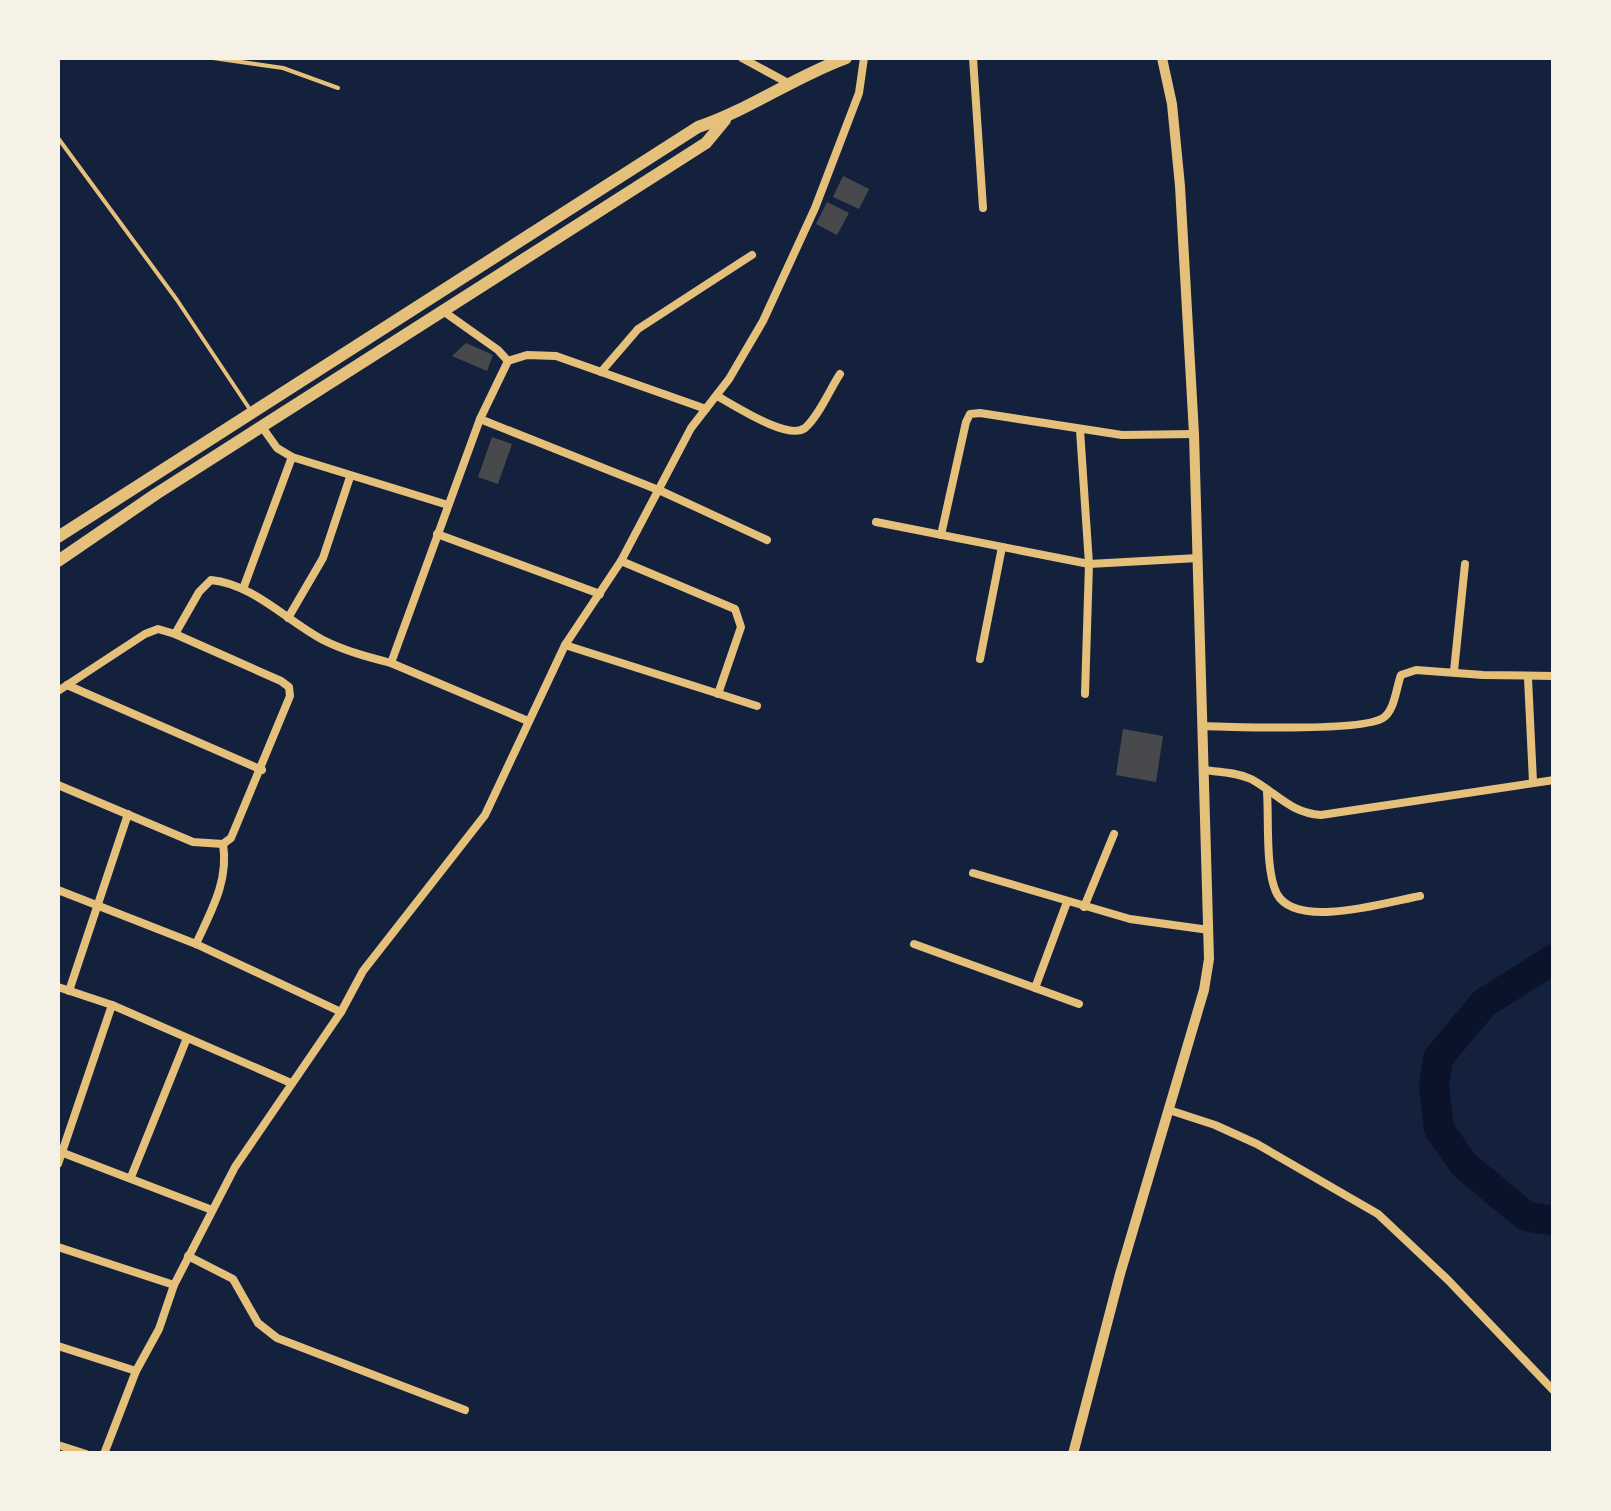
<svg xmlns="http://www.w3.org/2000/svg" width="1611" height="1511" viewBox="0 0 1611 1511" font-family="'IBM Plex Serif',serif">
	<rect width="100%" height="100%" fill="#14213d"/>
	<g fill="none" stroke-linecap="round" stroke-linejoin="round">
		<!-- river -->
		<polyline stroke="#0b132b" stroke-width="30" points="1554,959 1484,1003 1438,1058 1434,1085 1439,1129 1464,1165 1526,1216 1554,1221"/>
	</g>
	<!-- building -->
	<g fill="#48494c">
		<polygon points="843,176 869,189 859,209 833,197"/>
		<polygon points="827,202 849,213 837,235 816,224"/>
		<polygon points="466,343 493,355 487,371 452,356"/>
		<polygon points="492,437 512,444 498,484 478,477"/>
		<polygon points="1123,729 1163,736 1156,782 1116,775"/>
	</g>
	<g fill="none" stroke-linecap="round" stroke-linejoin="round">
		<!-- service -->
		<g stroke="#e5c07b" stroke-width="4">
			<polyline points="213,58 283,68 338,88"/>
			<polyline points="58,138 177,300 249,408"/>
		</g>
		<!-- minor -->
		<g stroke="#e5c07b" stroke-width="8">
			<polyline points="742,58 788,83"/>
			<polyline points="973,58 983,208"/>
			<polyline points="443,311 498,350 508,361 480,419 661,491 767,540"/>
			<polyline points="508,361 527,355 556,356 706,409"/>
			<polyline points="601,372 638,329 752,255"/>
			<path d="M717,396C734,405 788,441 805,428C819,416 830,389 840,374"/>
			<polyline points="480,419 391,663 528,721"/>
			<polyline points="262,427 277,448 292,457 448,505"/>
			<polyline points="1080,430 1089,564 1085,694"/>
			<polyline points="876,522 1089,564 1198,558"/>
			<polyline points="437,534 600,594"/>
			<polyline points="941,535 966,422 970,414 980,413 1122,435 1194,434"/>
			<polyline points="621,561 735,609 741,627 718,694"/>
			<polyline points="243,589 292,457"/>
			<polyline points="288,618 323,558 350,477"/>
			<path d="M175,634L199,592L211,580C253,584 287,621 323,640C345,651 368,657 391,663"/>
			<polyline points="565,645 757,706"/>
			<polyline points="980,659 1002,547"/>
			<polyline points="1454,671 1465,564"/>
			<polyline points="1528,678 1533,782"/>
			<polyline points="67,685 262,770"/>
			<polyline points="58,691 145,634 158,629 175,634 281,681 289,687 290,696 231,838 223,844 193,842 58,785"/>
			<path d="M1202,726C1234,727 1361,732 1383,718C1395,710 1396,688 1401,675L1416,670L1483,675L1554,676"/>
			<path d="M1203,770C1219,772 1236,772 1251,779C1277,793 1290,813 1321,815L1554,780"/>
			<path d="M1267,792C1269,819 1265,871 1277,894C1297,930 1387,902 1420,896"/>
			<polyline points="973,873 1130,919 1209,930"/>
			<polyline points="58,890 196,944 341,1012"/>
			<polyline points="1084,907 1114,834"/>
			<path d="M196,944C211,911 229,881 223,844"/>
			<polyline points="914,944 1079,1004"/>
			<polyline points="58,987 112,1005 291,1083"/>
			<polyline points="1035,988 1067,902"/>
			<polyline points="69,991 128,814"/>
			<polyline points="1169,1110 1215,1125 1257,1144 1378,1214 1448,1280 1554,1391"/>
			<polyline points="58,1151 212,1210"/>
			<polyline points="58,1164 112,1005"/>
			<polyline points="131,1177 187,1038"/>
			<polyline points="58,1247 174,1285"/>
			<polyline points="188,1256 233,1279 258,1323 277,1338 465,1410"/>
			<polyline points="58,1346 136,1371"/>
			<polyline points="58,1445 86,1454"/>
			<polyline points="104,1454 136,1371 159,1329 174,1285 235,1167 341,1012 363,971 485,815 565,645 621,561 691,428 729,379 763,321 815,208 859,93 864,58"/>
		</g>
		<!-- tertiary -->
		<polyline stroke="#e5c07b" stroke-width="10" points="1073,1454 1120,1274 1204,990 1209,959 1194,434 1180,186 1172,104 1162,58"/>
		<!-- trunk -->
		<g stroke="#e5c07b" stroke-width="12">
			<path d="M58,537L698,127C749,110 794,77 846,58"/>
			<polyline points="58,561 156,494 706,143 725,120"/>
		</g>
	</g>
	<!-- border -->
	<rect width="1611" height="1511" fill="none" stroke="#f6f1e7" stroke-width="120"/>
</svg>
